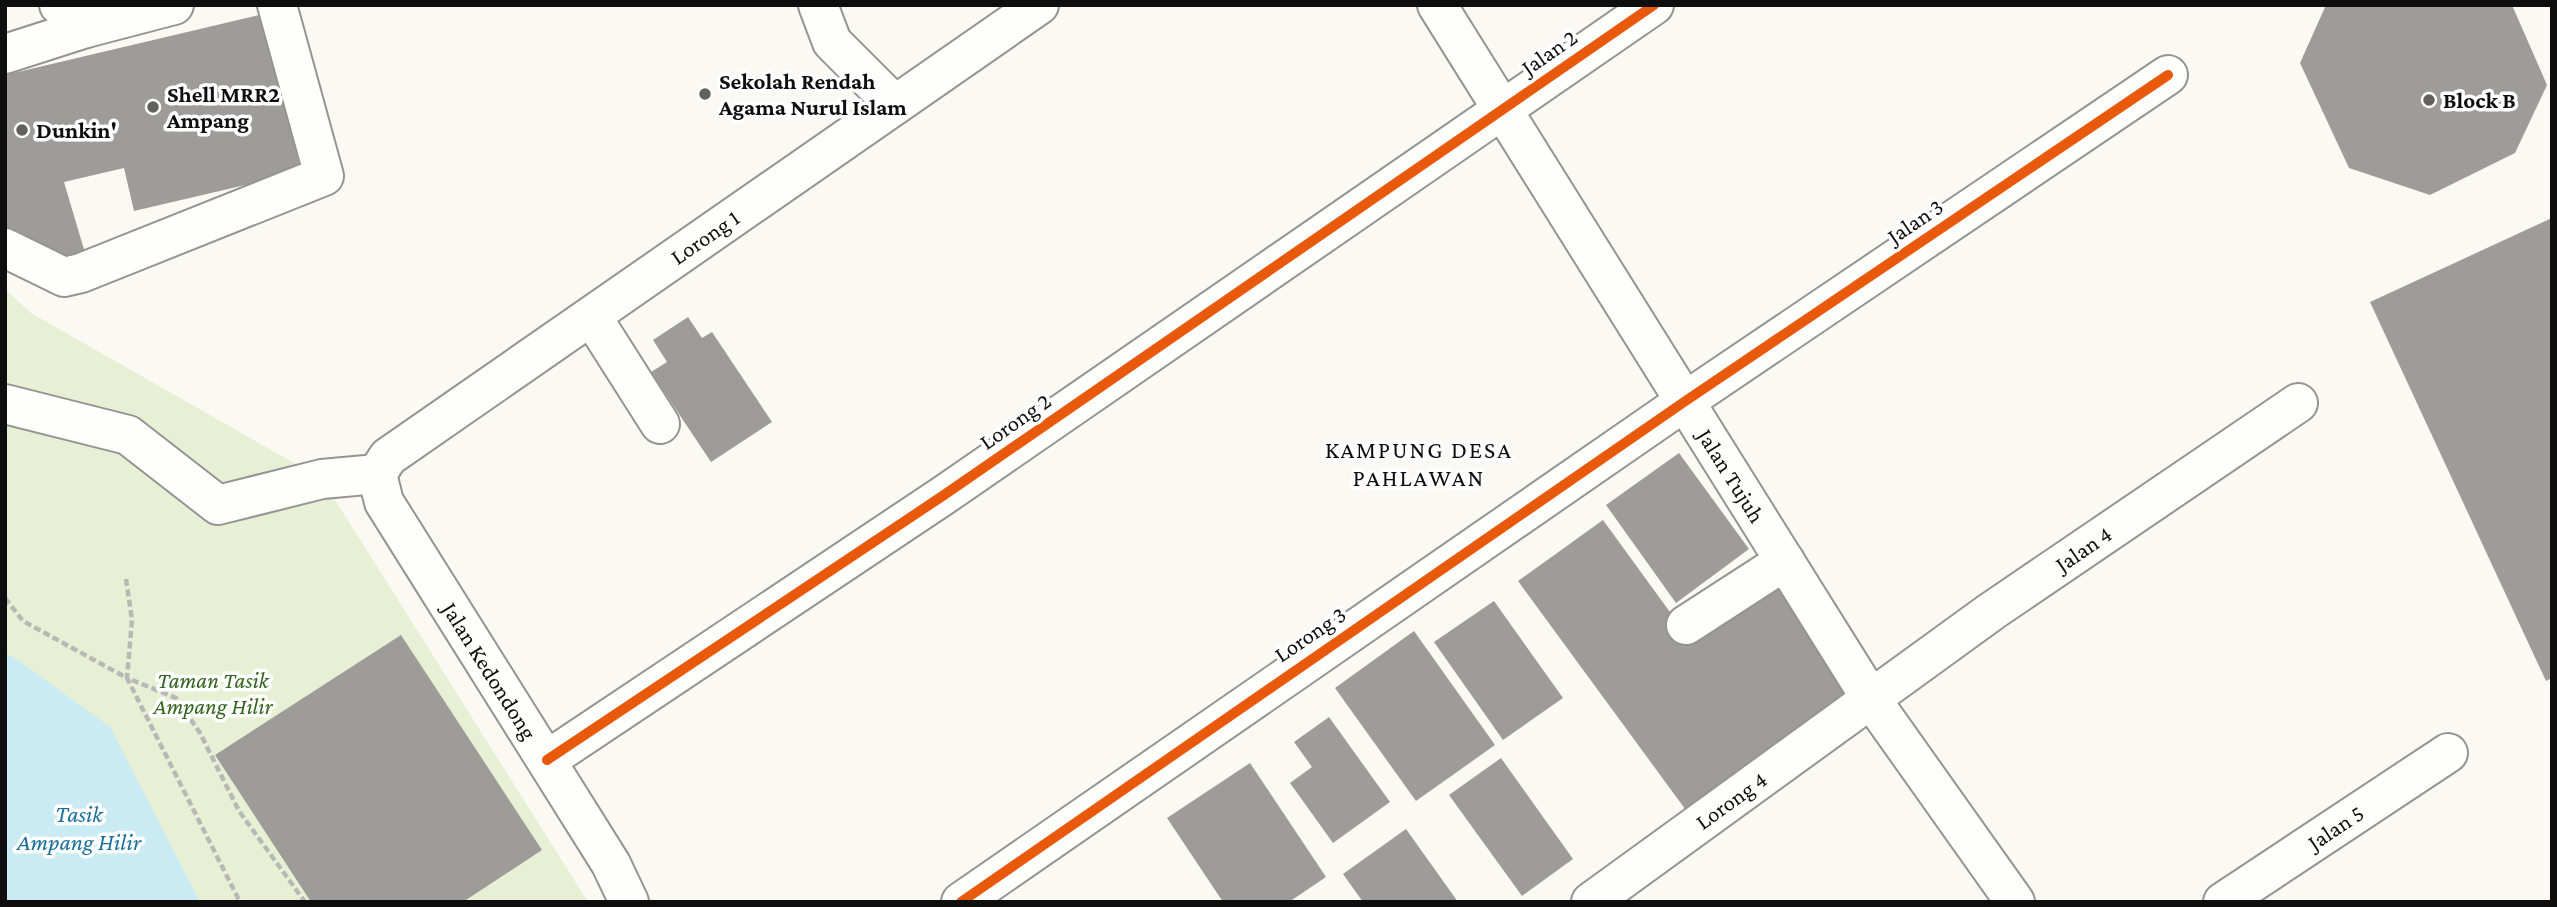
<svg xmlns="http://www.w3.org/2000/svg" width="2557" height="907" viewBox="0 0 2557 907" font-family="'Crimson Pro',serif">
	<rect width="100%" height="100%" fill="#faf9f4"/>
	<!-- green -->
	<polygon fill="#e7f0d4" points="5,289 31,313 322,479 588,902 5,902"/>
	<!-- water -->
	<polygon fill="#caeaf4" points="5,654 15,658 110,727 200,902 5,902"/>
	<!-- building -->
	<g fill="#9e9c99">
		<polygon points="2326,5 2512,5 2547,85 2515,153 2430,195 2349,168 2300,63"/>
		<polygon points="263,14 301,172 134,211 124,168 64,182 88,263 5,241 5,75"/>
		<polygon points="2552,218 2552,678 2546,681 2370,302"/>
		<polygon points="688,317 702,338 712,332 772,422 711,462 651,372 667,362 653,340"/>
		<polygon points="1679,453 1749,549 1676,603 1606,505"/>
		<polygon points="1603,520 1691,641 1775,582 1847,690 1772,752 1688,813 1518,581"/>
		<polygon points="1494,601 1563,698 1503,740 1434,642"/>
		<polygon points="1414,631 1495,745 1416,801 1335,688"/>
		<polygon points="401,635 542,850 463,902 311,902 215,755"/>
		<polygon points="1329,717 1390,802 1333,843 1290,783 1312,767 1294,742"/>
		<polygon points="1501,758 1573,859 1522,896 1449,795"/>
		<polygon points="1250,763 1326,877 1289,902 1223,902 1167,818"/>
		<polygon points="1406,829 1458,902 1363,902 1343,874"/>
	</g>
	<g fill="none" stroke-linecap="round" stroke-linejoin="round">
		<defs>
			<g id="minor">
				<polyline points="59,5 86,28 174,5"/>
				<polyline points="818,5 832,42 895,105"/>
				<path id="s1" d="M1437,5L1871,699L2015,902"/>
				<polyline points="5,54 86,28"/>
				<polyline points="5,248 64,277 81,273 324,176 277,5"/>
				<polyline points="592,317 660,424"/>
				<polyline points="5,404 128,435 218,505 322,479 377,474"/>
				<path id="s2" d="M377,474L388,457L1039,5"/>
				<path id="s3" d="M377,474L384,502L611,864L629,902"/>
				<polyline points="1686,625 1785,561"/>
				<polyline points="547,760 944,495 1654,5"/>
				<polyline points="961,902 1684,402 2168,75"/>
				<path id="s4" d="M1591,902L1992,611L2298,403"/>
				<path id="s5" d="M2223,902L2448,753"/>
			</g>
		</defs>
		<!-- minor casing -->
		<use href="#minor" stroke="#949492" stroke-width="42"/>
		<!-- path -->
		<g stroke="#b8b8b7" stroke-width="4.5" stroke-dasharray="7 3.5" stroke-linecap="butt">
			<polyline points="126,579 132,620 127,678 176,698 200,733 239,811 305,902"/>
			<polyline points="5,598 23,621 127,678 240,902"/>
		</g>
		<!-- minor -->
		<use href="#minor" stroke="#fefefd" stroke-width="38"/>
		<defs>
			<g id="cycleway">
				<polyline points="547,760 944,495 1654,5"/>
				<polyline points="961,902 1684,402 2168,75"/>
			</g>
		</defs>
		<!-- cycleway casing -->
		<use href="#cycleway" stroke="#fff" stroke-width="15"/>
		<!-- cycleway -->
		<use href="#cycleway" stroke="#e8590c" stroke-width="10"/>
	</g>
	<!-- markers -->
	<g fill="#61605e" stroke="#fff" stroke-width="2.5">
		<circle cx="705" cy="94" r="7"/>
		<circle cx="2429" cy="100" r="7"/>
		<circle cx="153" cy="107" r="7"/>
		<circle cx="22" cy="130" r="7"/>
	</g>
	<g text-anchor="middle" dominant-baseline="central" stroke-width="7" stroke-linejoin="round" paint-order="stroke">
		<!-- street labels -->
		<g font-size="23" fill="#0e0e0e" stroke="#fff">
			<text transform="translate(1549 52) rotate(-35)">Jalan 2</text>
			<text transform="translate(1915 221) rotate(-34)">Jalan 3</text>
			<text stroke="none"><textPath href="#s2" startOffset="406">Lorong 1</textPath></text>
			<text transform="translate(1015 421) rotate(-35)">Lorong 2</text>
			<text stroke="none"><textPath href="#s1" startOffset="555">Jalan Tujuh</textPath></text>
			<text stroke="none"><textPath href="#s4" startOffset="606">Jalan 4</textPath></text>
			<text transform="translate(1310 634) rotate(-34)">Lorong 3</text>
			<text stroke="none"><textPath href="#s3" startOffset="228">Jalan Kedondong</textPath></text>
			<text stroke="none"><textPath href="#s4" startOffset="173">Lorong 4</textPath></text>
			<text stroke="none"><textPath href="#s5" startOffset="135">Jalan 5</textPath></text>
		</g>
		<!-- poi labels -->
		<g font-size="23" font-weight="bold" fill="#0e0e0e" stroke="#fff" text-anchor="start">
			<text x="719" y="81">Sekolah Rendah<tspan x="719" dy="26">Agama Nurul Islam</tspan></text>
			<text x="167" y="94">Shell MRR2<tspan x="167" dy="26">Ampang</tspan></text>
			<text x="2443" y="100">Block B</text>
			<text x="36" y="130">Dunkin'</text>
		</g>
		<!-- park labels -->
		<g font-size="23" font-style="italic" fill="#356420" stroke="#fff">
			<text x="213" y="680">Taman Tasik<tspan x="213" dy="26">Ampang Hilir</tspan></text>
		</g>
		<!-- neighbourhood labels -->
		<g font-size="24" letter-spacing="2" fill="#0e0e0e" stroke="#fff">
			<text x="1419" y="449">KAMPUNG DESA<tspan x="1419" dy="28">PAHLAWAN</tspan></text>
		</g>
		<!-- water labels -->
		<g font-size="24" font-style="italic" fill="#1b719c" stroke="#fff">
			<text x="79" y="813">Tasik<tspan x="79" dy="28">Ampang Hilir</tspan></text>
		</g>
	</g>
	<!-- border -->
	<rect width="2557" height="907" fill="none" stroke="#0e0e0e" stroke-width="14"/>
</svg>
